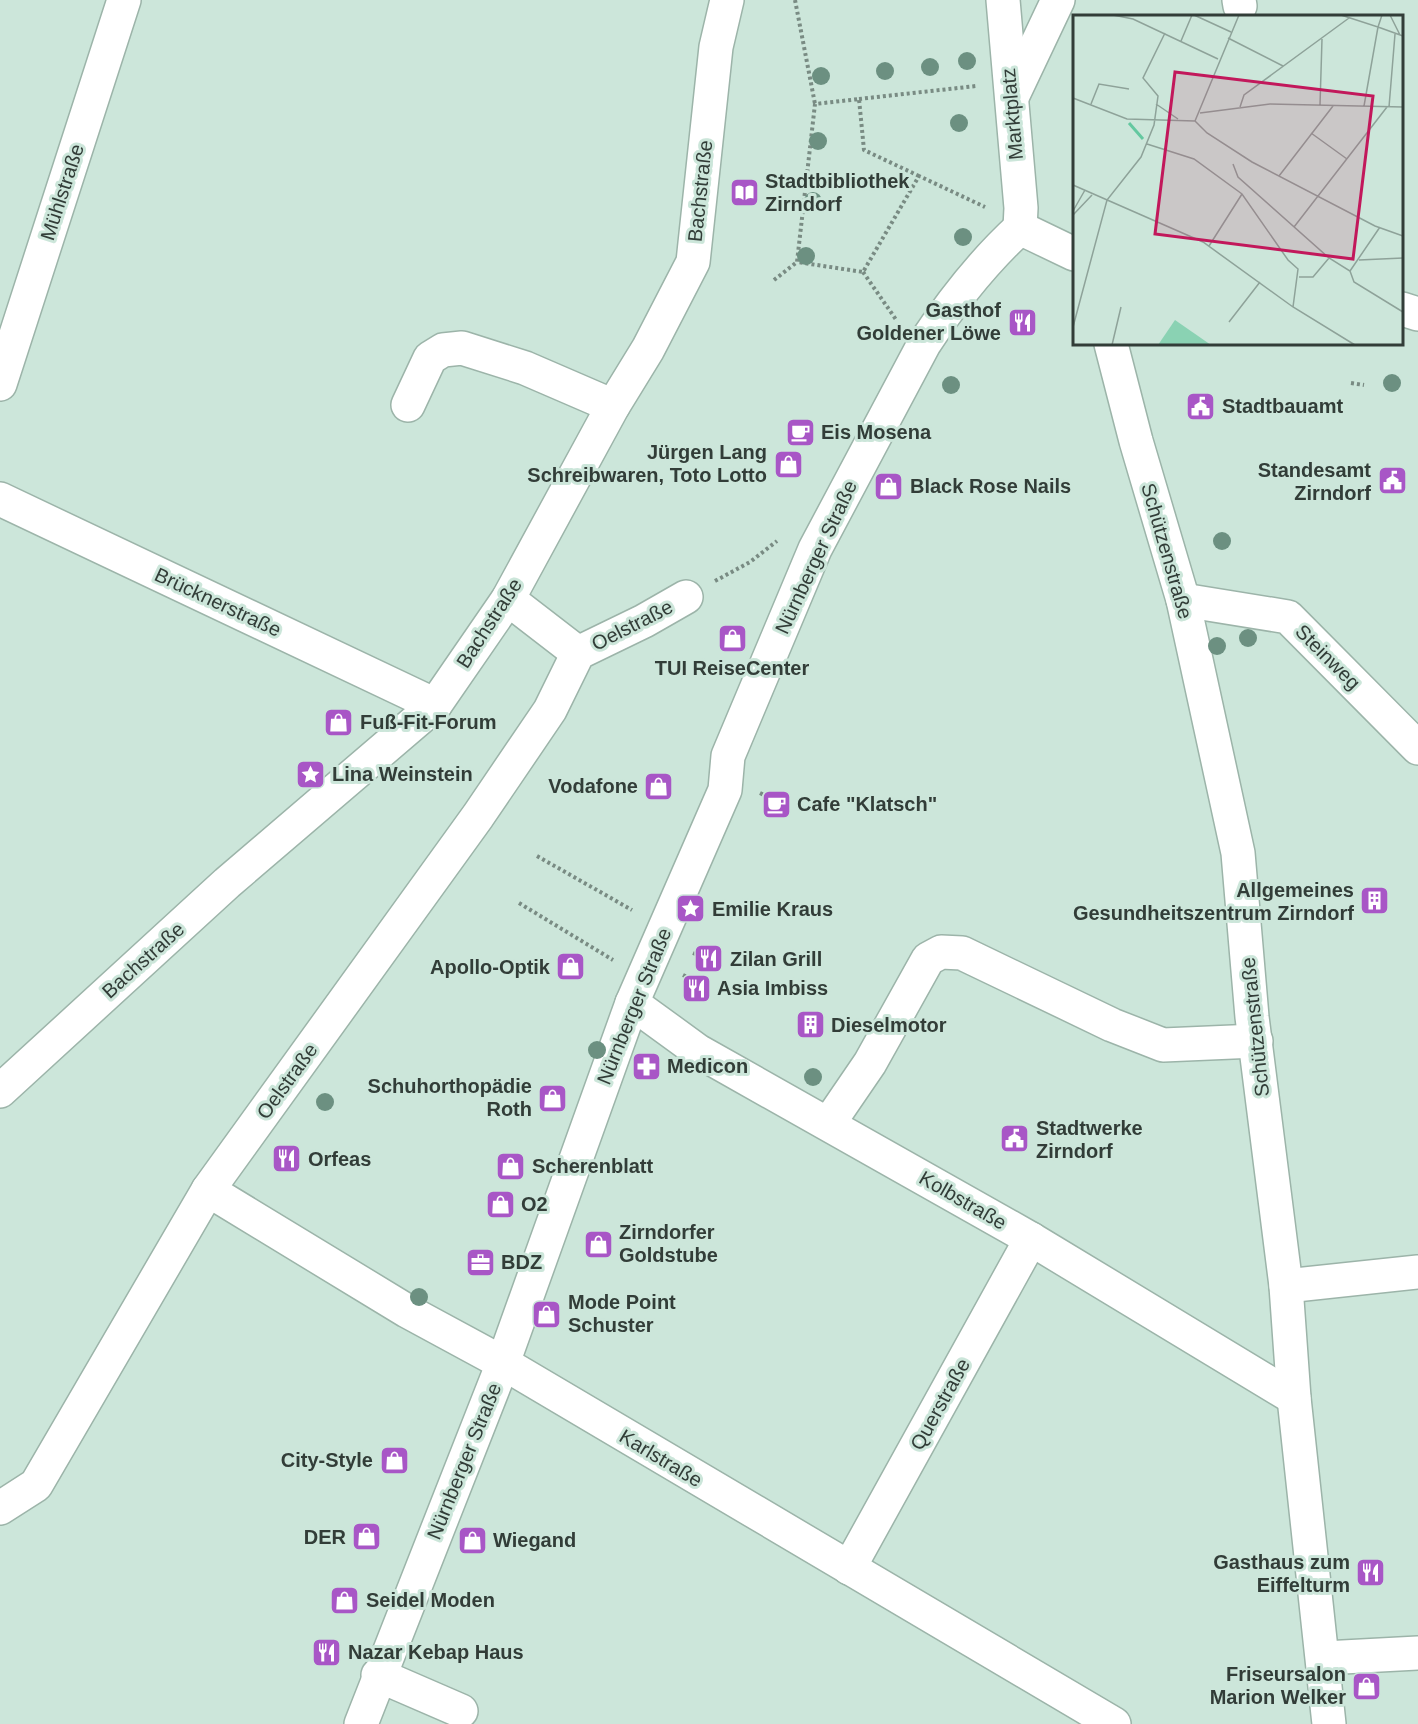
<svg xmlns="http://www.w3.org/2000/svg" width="1418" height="1724" viewBox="0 0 1418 1724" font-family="Helvetica,sans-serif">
	<rect width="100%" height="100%" fill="#cce6da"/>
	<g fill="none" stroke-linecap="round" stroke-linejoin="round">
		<defs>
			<g id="minor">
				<polyline points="1003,0 1021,208 1020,228"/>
				<polyline points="1239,0 1240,6"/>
				<polyline points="1013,95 1058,0"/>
				<polyline points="1020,228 1074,254"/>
				<polyline points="1402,309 1418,314"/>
				<polyline points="1111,344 1136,441 1183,600 1238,853 1252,1017 1286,1286 1294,1398 1329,1724"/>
				<polyline points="0,384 124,0"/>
				<polyline points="408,405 430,358 443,350 462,348 525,368 613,406"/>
				<polyline points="0,499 435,705"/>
				<polyline points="508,599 578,653"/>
				<polyline points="1183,600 1288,617 1418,748"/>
				<polyline points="632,1003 698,1051 1031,1239 1294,1398"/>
				<polyline points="0,1091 227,883 435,705 508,599 613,406 648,349 693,262 716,47 727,0"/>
				<polyline points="829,1123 870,1063 928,959 941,952 962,953 1112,1025 1163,1045 1256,1041"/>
				<polyline points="208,1190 407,1311 503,1363 1114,1724"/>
				<polyline points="1286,1286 1418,1272"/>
				<polyline points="0,1508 36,1485 208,1190 478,816 550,710 578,653 644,621 686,597"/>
				<polyline points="849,1568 1031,1239"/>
				<polyline points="1324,1658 1418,1653"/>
				<polyline points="378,1675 461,1711"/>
				<path d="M361,1724L503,1363L632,1003L725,790L728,756L815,549L924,344C951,303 984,261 1020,228"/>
			</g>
		</defs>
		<!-- minor casing -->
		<use href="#minor" stroke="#9cb4a9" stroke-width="36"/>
		<!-- path -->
		<g stroke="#798b83" stroke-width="4" stroke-dasharray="3 3" stroke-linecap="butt">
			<polyline points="795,0 815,104"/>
			<polyline points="859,99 976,86"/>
			<polyline points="919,176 864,150 859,99 815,104 797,262 863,272 919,176 985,207"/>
			<polyline points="863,272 897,321"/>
			<polyline points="774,280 797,262"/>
			<polyline points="1351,383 1364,385"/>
			<polyline points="715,581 750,562 777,541"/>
			<polyline points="760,793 770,798"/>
			<polyline points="537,856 632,910"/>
			<polyline points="519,903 613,960"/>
			<polyline points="693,953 703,957"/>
			<polyline points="683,975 693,980"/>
		</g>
		<!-- minor -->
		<use href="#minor" stroke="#fff" stroke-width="33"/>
	</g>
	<!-- trees -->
	<g fill="#6c9081">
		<circle cx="967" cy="61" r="9"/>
		<circle cx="930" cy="67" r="9"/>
		<circle cx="885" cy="71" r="9"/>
		<circle cx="821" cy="76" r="9"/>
		<circle cx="959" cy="123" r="9"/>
		<circle cx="818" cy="141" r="9"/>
		<circle cx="813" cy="201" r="9"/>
		<circle cx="963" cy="237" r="9"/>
		<circle cx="806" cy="256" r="9"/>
		<circle cx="1392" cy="383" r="9"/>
		<circle cx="951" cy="385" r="9"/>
		<circle cx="1222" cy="541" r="9"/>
		<circle cx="1248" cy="638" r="9"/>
		<circle cx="1217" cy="646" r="9"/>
		<circle cx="597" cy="1050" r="9"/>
		<circle cx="813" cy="1077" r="9"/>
		<circle cx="325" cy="1102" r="9"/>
		<circle cx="419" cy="1297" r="9"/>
	</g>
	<!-- icons -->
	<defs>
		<symbol id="library-square" viewBox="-11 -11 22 22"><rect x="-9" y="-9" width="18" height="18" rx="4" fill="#a856c6" stroke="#cce6da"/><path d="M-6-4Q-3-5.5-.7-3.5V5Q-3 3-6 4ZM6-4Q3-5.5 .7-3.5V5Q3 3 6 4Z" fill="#fff"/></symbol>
		<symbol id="restaurant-square" viewBox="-11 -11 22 22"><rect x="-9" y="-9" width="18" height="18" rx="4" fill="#a856c6" stroke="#cce6da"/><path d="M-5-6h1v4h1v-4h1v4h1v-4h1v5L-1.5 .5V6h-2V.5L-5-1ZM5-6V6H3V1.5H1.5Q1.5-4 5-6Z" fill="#fff"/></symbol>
		<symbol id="civic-square" viewBox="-11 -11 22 22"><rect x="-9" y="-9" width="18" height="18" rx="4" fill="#a856c6" stroke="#cce6da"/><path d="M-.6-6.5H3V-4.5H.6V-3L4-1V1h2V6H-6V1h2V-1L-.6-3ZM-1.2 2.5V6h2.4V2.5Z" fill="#fff"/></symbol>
		<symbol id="cafe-square" viewBox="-11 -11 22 22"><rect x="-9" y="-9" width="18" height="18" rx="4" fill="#a856c6" stroke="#cce6da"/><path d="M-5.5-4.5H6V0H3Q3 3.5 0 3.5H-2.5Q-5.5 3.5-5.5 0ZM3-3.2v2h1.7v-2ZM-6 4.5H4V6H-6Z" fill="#fff"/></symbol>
		<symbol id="shop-square" viewBox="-11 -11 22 22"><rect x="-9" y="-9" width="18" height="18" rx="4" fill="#a856c6" stroke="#cce6da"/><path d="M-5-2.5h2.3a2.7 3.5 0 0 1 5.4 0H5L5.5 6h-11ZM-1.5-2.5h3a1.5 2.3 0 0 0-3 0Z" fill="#fff"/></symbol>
		<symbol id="sight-square" viewBox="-11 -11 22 22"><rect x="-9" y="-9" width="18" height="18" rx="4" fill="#a856c6" stroke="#cce6da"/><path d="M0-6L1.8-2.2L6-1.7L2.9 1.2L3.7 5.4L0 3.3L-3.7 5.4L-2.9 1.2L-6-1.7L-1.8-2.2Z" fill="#fff"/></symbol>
		<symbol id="building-square" viewBox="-11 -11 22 22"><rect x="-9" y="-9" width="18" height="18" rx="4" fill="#a856c6" stroke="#cce6da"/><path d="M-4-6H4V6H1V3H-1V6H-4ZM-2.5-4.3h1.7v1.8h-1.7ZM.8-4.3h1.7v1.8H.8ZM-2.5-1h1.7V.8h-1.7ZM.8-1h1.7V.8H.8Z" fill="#fff"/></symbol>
		<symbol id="pharmacy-square" viewBox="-11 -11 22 22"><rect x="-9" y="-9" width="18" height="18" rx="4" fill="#a856c6" stroke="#cce6da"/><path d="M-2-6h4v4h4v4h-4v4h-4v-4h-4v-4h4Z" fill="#fff"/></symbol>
		<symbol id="office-square" viewBox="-11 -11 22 22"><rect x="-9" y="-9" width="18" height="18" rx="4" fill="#a856c6" stroke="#cce6da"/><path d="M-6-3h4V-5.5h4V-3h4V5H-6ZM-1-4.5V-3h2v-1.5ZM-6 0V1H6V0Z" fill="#fff"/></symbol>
	</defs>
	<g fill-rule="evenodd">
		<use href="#library-square" x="728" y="176" width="33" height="33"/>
		<use href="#restaurant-square" x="1006" y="306" width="33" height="33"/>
		<use href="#civic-square" x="1184" y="390" width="33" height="33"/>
		<use href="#cafe-square" x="784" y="416" width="33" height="33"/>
		<use href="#shop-square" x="772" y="448" width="33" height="33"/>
		<use href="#civic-square" x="1376" y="464" width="33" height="33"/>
		<use href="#shop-square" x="872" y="470" width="33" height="33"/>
		<use href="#shop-square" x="716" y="622" width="33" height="33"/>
		<use href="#shop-square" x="322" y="706" width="33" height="33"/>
		<use href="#sight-square" x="294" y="758" width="33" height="33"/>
		<use href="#shop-square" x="642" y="770" width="33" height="33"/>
		<use href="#cafe-square" x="760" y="788" width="33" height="33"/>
		<use href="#building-square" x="1358" y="884" width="33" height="33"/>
		<use href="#sight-square" x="674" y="892" width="33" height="33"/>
		<use href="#restaurant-square" x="692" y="942" width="33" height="33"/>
		<use href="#shop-square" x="554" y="950" width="33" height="33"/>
		<use href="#restaurant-square" x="680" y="972" width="33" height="33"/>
		<use href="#building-square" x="794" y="1008" width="33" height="33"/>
		<use href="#pharmacy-square" x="630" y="1050" width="33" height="33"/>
		<use href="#shop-square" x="536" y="1082" width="33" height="33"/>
		<use href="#civic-square" x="998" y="1122" width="33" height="33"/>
		<use href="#restaurant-square" x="270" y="1142" width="33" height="33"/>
		<use href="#shop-square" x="494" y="1150" width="33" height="33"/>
		<use href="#shop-square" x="484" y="1188" width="33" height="33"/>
		<use href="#shop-square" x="582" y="1228" width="33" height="33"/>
		<use href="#office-square" x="464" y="1246" width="33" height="33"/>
		<use href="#shop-square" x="530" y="1298" width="33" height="33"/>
		<use href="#shop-square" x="378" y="1444" width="33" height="33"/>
		<use href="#shop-square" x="350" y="1520" width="33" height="33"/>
		<use href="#shop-square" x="456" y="1524" width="33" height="33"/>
		<use href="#restaurant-square" x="1354" y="1556" width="33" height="33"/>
		<use href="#shop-square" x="328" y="1584" width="33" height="33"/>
		<use href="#restaurant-square" x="310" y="1636" width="33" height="33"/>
		<use href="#shop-square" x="1350" y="1670" width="33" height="33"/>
	</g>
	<g text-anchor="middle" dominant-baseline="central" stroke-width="6" stroke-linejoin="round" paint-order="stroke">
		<!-- street labels -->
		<g font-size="20" fill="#323d38" stroke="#cce6da">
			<text transform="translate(1012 114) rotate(-95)">Marktplatz</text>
			<text transform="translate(700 191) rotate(-84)">Bachstraße</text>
			<text transform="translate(62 192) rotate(-72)">Mühlstraße</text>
			<text transform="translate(1167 551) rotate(74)">Schützenstraße</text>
			<text transform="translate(816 557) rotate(-65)">Nürnberger Straße</text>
			<text transform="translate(218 602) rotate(25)">Brücknerstraße</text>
			<text transform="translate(489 623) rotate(-57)">Bachstraße</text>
			<text transform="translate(632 625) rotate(-27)">Oelstraße</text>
			<text transform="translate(1328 657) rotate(45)">Steinweg</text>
			<text transform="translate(143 960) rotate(-42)">Bachstraße</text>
			<text transform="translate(634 1006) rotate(-68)">Nürnberger Straße</text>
			<text transform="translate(1255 1027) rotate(-96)">Schützenstraße</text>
			<text transform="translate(287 1081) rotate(-54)">Oelstraße</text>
			<text transform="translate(963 1200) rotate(30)">Kolbstraße</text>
			<text transform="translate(940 1404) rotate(-61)">Querstraße</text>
			<text transform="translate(661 1458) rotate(31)">Karlstraße</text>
			<text transform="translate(464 1461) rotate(-68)">Nürnberger Straße</text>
		</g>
		<!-- poi labels -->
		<g font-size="20" font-weight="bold" fill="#323d38" stroke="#cce6da" text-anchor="start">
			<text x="765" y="181">Stadtbibliothek<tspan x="765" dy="23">Zirndorf</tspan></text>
			<text x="1001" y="310" text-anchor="end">Gasthof<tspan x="1001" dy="23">Goldener Löwe</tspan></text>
			<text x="1222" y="406">Stadtbauamt</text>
			<text x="821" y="432">Eis Mosena</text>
			<text x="767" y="452" text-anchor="end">Jürgen Lang<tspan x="767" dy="23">Schreibwaren, Toto Lotto</tspan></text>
			<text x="1371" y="470" text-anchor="end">Standesamt<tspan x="1371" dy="23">Zirndorf</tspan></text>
			<text x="910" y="486">Black Rose Nails</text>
			<text x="732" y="668" text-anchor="middle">TUI ReiseCenter</text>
			<text x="360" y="722">Fuß-Fit-Forum</text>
			<text x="332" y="774">Lina Weinstein</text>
			<text x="638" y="786" text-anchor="end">Vodafone</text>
			<text x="797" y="804">Cafe "Klatsch"</text>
			<text x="1354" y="890" text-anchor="end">Allgemeines<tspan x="1354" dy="23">Gesundheitszentrum Zirndorf</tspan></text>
			<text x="712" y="909">Emilie Kraus</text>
			<text x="730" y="959">Zilan Grill</text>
			<text x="550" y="967" text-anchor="end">Apollo-Optik</text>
			<text x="717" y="988">Asia Imbiss</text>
			<text x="831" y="1025">Dieselmotor</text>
			<text x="667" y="1066">Medicon</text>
			<text x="532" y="1086" text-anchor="end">Schuhorthopädie<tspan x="532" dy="23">Roth</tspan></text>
			<text x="1036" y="1128">Stadtwerke<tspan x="1036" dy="23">Zirndorf</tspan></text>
			<text x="308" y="1159">Orfeas</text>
			<text x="532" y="1166">Scherenblatt</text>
			<text x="521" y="1204">O2</text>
			<text x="619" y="1232">Zirndorfer<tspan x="619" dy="23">Goldstube</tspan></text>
			<text x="501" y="1262">BDZ</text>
			<text x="568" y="1302">Mode Point<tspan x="568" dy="23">Schuster</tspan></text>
			<text x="373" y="1460" text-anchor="end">City-Style</text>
			<text x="346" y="1537" text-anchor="end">DER</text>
			<text x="493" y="1540">Wiegand</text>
			<text x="1350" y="1562" text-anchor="end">Gasthaus zum<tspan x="1350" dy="23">Eiffelturm</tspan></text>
			<text x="366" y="1600">Seidel Moden</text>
			<text x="348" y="1652">Nazar Kebap Haus</text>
			<text x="1346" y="1674" text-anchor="end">Friseursalon<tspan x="1346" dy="23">Marion Welker</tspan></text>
		</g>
	</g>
	<!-- overview -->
	<g transform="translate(1073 15)">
		<rect width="330" height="330" fill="#cce6da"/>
		<path d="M102,305L138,330H85Z" fill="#8ad2b3"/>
		<path fill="none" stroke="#64c8a0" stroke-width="3" d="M56,108L70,124"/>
		<path fill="none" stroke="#8ea299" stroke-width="1.5" d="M40,0L60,4L145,44M121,0L158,17M268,0L305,12L291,91M309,0L305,12L330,21M317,0L327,20M155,23L210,51M108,26L119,0M0,83L54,104L122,106M18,89L26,69L56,74M83,89L105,104M247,90L249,24M167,92L171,80L276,3M316,92L322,19M127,98L197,89L330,92M122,106L134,118L179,147L302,211L330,221M122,106L166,0M0,108V130M238,118L274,144M74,129L121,144L169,179L215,245L225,254L220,292M160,149L165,162L256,243L277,256L281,267L330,297M206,161L260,91M0,170L130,227L220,292L282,330M0,196L12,175M0,200L19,180M221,212L314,92M136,231L169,179M286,245L330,243M277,256L307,212M226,262H240L256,243M156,307L187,267M0,312L34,185L68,142L81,110L85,81L70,63L92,18M39,330L48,292"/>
		<path fill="#c2185b" fill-opacity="0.15" stroke="#c2185b" stroke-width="3" d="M102,57L300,81L280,244L82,219Z"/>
		<rect width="330" height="330" fill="none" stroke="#323d38" stroke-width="3"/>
	</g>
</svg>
